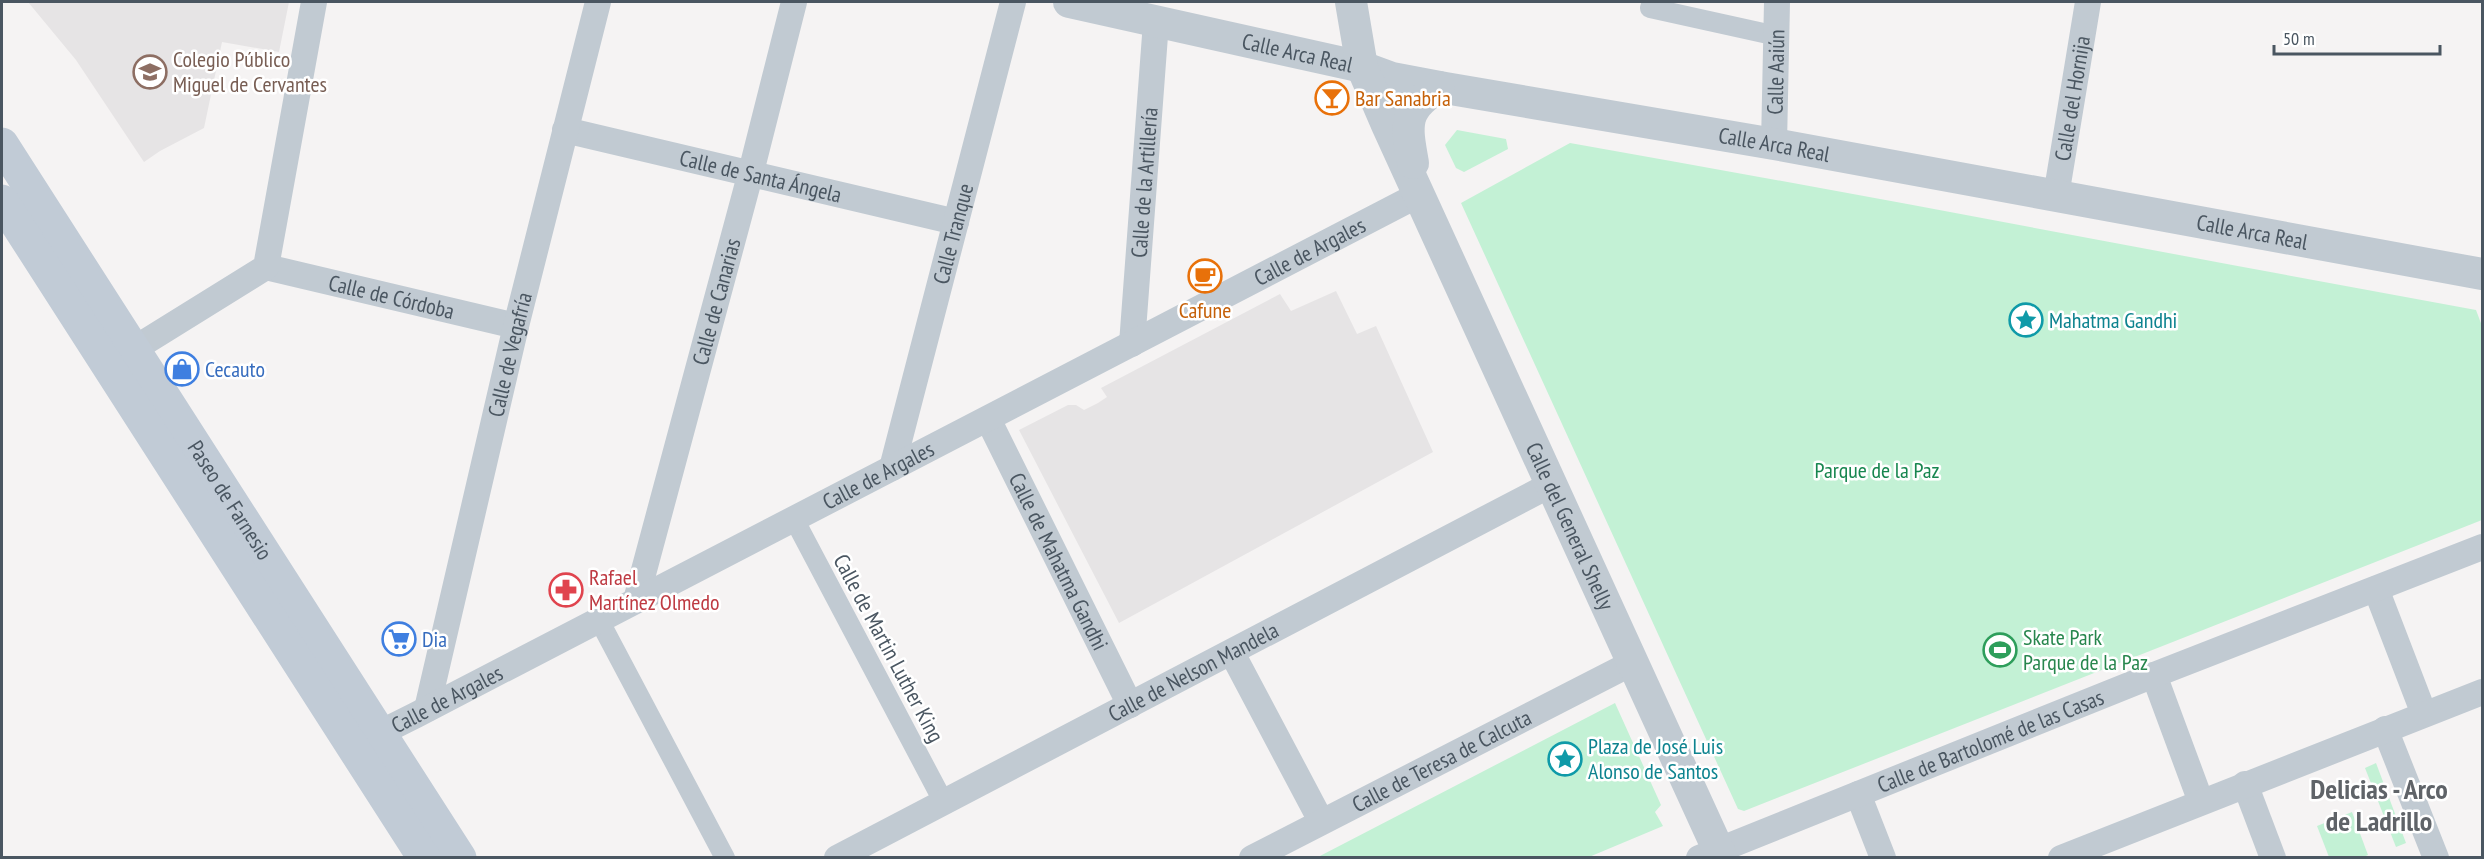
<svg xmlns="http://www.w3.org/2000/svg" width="2484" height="859" viewBox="0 0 2484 859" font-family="'PT Sans Narrow',sans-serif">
	<rect width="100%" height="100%" fill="#f5f3f3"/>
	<!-- education -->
	<g fill="#e6e4e5">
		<polygon points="28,2 289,2 279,52 222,42 204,128 160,151 144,162 76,60"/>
		<polygon points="1336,291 1357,334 1376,326 1433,452 1119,623 1019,430 1068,405 1076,405 1084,410 1098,403 1107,397 1101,388 1280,294 1291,311"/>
	</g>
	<!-- green -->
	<g fill="#c3f1d5">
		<polygon points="1457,130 1506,139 1508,149 1464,172 1456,168 1445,145"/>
		<path d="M1570,143C1872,196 2174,255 2476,310L2482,326V520L1744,811L1738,809L1461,203Z"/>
		<polygon points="1615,703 1661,805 1655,812 1663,826 1589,857 1318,857"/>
		<polygon points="2376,763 2406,843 2396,847 2365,768"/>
		<polygon points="2352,812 2368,855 2363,857 2329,857 2317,826"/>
	</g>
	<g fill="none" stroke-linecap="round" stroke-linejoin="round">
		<!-- pedestrian -->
		<g stroke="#c1cad2" stroke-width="20">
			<polyline points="1650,8 1777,36"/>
			<polyline points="793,517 943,801"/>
			<polyline points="599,620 725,858"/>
		</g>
		<!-- minor -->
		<g stroke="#c1cad2" stroke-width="26">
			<path id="s1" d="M565,130L956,222"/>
			<path id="s2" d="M1774,144L1777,2"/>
			<path id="s3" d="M2056,196L2088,2"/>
			<path id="s4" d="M266,267L516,326"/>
			<path id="s5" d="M1132,344L1156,22"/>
			<polyline points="134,349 266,267 314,2"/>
			<path id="s6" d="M988,419L1130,705"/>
			<path id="s7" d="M892,468L1013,2"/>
			<polyline points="2376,589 2424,714"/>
			<path id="s8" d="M636,600L751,172L794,2"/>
			<polyline points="1232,653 1321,821"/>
			<polyline points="2154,675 2201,802"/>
			<path id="s9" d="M427,709L516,326L598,2"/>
			<path id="s10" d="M363,727L380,733L416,715L1418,195"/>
			<polyline points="2385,729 2436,858"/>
			<polyline points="2245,784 2273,858"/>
			<polyline points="1858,794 1883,858"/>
			<path id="s11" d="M837,858L1550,485"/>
			<path id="s12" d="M1252,858L1632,663"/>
			<path id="s13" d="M1699,858L2154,675L2482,547"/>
			<polyline points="2061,858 2482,692"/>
		</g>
		<!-- tertiary -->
		<g stroke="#c1cad2" stroke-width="32">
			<path id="s14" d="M1069,2L1362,67L1392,78L1445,88L1774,144L2482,274"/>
			<path id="s15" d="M1351,2L1362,67L1387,125L1722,858"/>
			<path d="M1413,163C1406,124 1403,109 1439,87"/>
		</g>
		<!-- secondary -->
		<g stroke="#c1cbd6" stroke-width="33">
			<path id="s16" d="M2,144L460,858"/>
			<polyline points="2,201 424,858"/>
		</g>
	</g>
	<!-- icons -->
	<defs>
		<symbol id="school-ring" viewBox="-11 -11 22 22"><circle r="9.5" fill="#fff" stroke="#8d6e63" stroke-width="1.5"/><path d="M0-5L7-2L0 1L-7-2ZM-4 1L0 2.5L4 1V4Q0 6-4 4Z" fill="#8d6e63"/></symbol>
		<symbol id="bar-ring" viewBox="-11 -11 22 22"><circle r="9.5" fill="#fff" stroke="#e8710a" stroke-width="1.5"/><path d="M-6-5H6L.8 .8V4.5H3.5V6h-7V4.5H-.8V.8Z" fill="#e8710a"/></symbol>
		<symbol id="cafe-ring" viewBox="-11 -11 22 22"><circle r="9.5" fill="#fff" stroke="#e8710a" stroke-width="1.5"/><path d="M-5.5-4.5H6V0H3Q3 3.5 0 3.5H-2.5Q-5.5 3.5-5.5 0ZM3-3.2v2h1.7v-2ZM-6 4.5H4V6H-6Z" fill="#e8710a"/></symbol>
		<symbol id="sight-ring" viewBox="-11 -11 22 22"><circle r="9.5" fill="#fff" stroke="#0f9aa8" stroke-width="1.5"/><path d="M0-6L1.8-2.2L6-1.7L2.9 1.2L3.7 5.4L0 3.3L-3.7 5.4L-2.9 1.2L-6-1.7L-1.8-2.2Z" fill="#0f9aa8"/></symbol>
		<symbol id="shop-ring" viewBox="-11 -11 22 22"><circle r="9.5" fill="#fff" stroke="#3f7fe0" stroke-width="1.5"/><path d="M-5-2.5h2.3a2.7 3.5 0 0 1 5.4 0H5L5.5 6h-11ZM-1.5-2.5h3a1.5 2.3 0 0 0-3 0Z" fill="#3f7fe0"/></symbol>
		<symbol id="pharmacy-ring" viewBox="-11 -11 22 22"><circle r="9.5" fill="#fff" stroke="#e0444e" stroke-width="1.5"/><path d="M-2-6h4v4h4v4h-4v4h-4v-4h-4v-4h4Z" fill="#e0444e"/></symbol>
		<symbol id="supermarket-ring" viewBox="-11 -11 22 22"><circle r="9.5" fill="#fff" stroke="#3f7fe0" stroke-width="1.5"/><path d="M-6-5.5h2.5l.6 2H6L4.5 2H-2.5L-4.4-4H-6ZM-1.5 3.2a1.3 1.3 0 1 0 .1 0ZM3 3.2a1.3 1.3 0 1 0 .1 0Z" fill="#3f7fe0"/></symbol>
		<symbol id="stadium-ring" viewBox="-11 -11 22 22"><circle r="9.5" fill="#fff" stroke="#2e9e5b" stroke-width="1.5"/><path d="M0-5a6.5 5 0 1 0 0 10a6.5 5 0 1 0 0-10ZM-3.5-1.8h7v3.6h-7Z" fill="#2e9e5b"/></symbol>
	</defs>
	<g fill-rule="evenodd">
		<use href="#school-ring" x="131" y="53" width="38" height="38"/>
		<use href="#bar-ring" x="1313" y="79" width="38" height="38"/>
		<use href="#cafe-ring" x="1186" y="257" width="38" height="38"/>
		<use href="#sight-ring" x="2007" y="301" width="38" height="38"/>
		<use href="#shop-ring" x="163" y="350" width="38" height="38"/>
		<use href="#pharmacy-ring" x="547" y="571" width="38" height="38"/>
		<use href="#supermarket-ring" x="380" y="620" width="38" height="38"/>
		<use href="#stadium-ring" x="1981" y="631" width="38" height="38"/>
		<use href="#sight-ring" x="1546" y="740" width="38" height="38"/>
	</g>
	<g text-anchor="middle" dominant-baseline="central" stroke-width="5" stroke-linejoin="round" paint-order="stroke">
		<!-- street labels -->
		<g font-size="22" fill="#4a5661" stroke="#fff">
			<text stroke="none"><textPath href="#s14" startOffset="234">Calle Arca Real</textPath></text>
			<text stroke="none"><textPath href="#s2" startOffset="72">Calle Aaiún</textPath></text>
			<text stroke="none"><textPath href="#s3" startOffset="99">Calle del Hornija</textPath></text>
			<text stroke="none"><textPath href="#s14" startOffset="720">Calle Arca Real</textPath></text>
			<text stroke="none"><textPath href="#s1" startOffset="201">Calle de Santa Ángela</textPath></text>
			<text stroke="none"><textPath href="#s5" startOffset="162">Calle de la Artillería</textPath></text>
			<text stroke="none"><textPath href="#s14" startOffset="1206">Calle Arca Real</textPath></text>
			<text stroke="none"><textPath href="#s7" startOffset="242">Calle Tranque</textPath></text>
			<text stroke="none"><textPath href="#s10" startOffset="1065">Calle de Argales</textPath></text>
			<text stroke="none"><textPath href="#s4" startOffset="129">Calle de Córdoba</textPath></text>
			<text stroke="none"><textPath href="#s8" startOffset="309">Calle de Canarias</textPath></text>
			<text stroke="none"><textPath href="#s9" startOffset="364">Calle de Vegafría</textPath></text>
			<text stroke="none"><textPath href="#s10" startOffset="579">Calle de Argales</textPath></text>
			<text stroke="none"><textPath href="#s16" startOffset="423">Paseo de Farnesio</textPath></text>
			<text stroke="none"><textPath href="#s15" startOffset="570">Calle del General Shelly</textPath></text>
			<text stroke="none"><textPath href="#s6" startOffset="159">Calle de Mahatma Gandhi</textPath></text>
			<text transform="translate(889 648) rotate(62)">Calle de Martin Luther King</text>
			<text stroke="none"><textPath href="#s11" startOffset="402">Calle de Nelson Mandela</textPath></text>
			<text stroke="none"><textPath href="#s10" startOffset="93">Calle de Argales</textPath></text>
			<text stroke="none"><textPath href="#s13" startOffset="314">Calle de Bartolomé de las Casas</textPath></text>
			<text stroke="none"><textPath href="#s12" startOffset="213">Calle de Teresa de Calcuta</textPath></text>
		</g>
		<!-- education labels -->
		<g font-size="22" fill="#785e54" stroke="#fff" text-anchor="start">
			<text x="173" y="59">Colegio Público<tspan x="173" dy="25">Miguel de Cervantes</tspan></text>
		</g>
		<!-- food labels -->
		<g font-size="22" fill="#c56008" stroke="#fff" text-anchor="start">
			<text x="1355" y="98">Bar Sanabria</text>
			<text x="1205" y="310" text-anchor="middle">Cafune</text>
		</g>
		<!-- culture labels -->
		<g font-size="22" fill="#0d838f" stroke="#fff" text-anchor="start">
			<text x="2049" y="320">Mahatma Gandhi</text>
			<text x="1588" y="746">Plaza de José Luis<tspan x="1588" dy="25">Alonso de Santos</tspan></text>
		</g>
		<!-- shop labels -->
		<g font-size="22" fill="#366cbe" stroke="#fff" text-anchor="start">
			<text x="205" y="369">Cecauto</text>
			<text x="422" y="639">Dia</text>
		</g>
		<!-- park labels -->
		<g font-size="22" fill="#17864f" stroke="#fff">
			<text x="1877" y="470">Parque de la Paz</text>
		</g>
		<!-- health labels -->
		<g font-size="22" fill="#be3a42" stroke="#fff" text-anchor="start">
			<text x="589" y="577">Rafael<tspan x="589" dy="25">Martínez Olmedo</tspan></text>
		</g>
		<!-- leisure labels -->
		<g font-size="22" fill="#27864d" stroke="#fff" text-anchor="start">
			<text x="2023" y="637">Skate Park<tspan x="2023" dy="25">Parque de la Paz</tspan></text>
		</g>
		<!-- district labels -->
		<g font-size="28" font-weight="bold" fill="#5f6368" stroke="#fff">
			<text x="2379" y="788">Delicias - Arco<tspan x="2379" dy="32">de Ladrillo</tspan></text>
		</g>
	</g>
	<!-- border -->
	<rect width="2484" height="859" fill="none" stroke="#4a5661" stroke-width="6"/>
	<!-- scale -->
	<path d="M2274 45v9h166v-9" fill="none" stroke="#4a5661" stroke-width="3"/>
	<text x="2283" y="45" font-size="18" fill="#4a5661" stroke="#ffffff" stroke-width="4.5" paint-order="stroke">50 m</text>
</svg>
